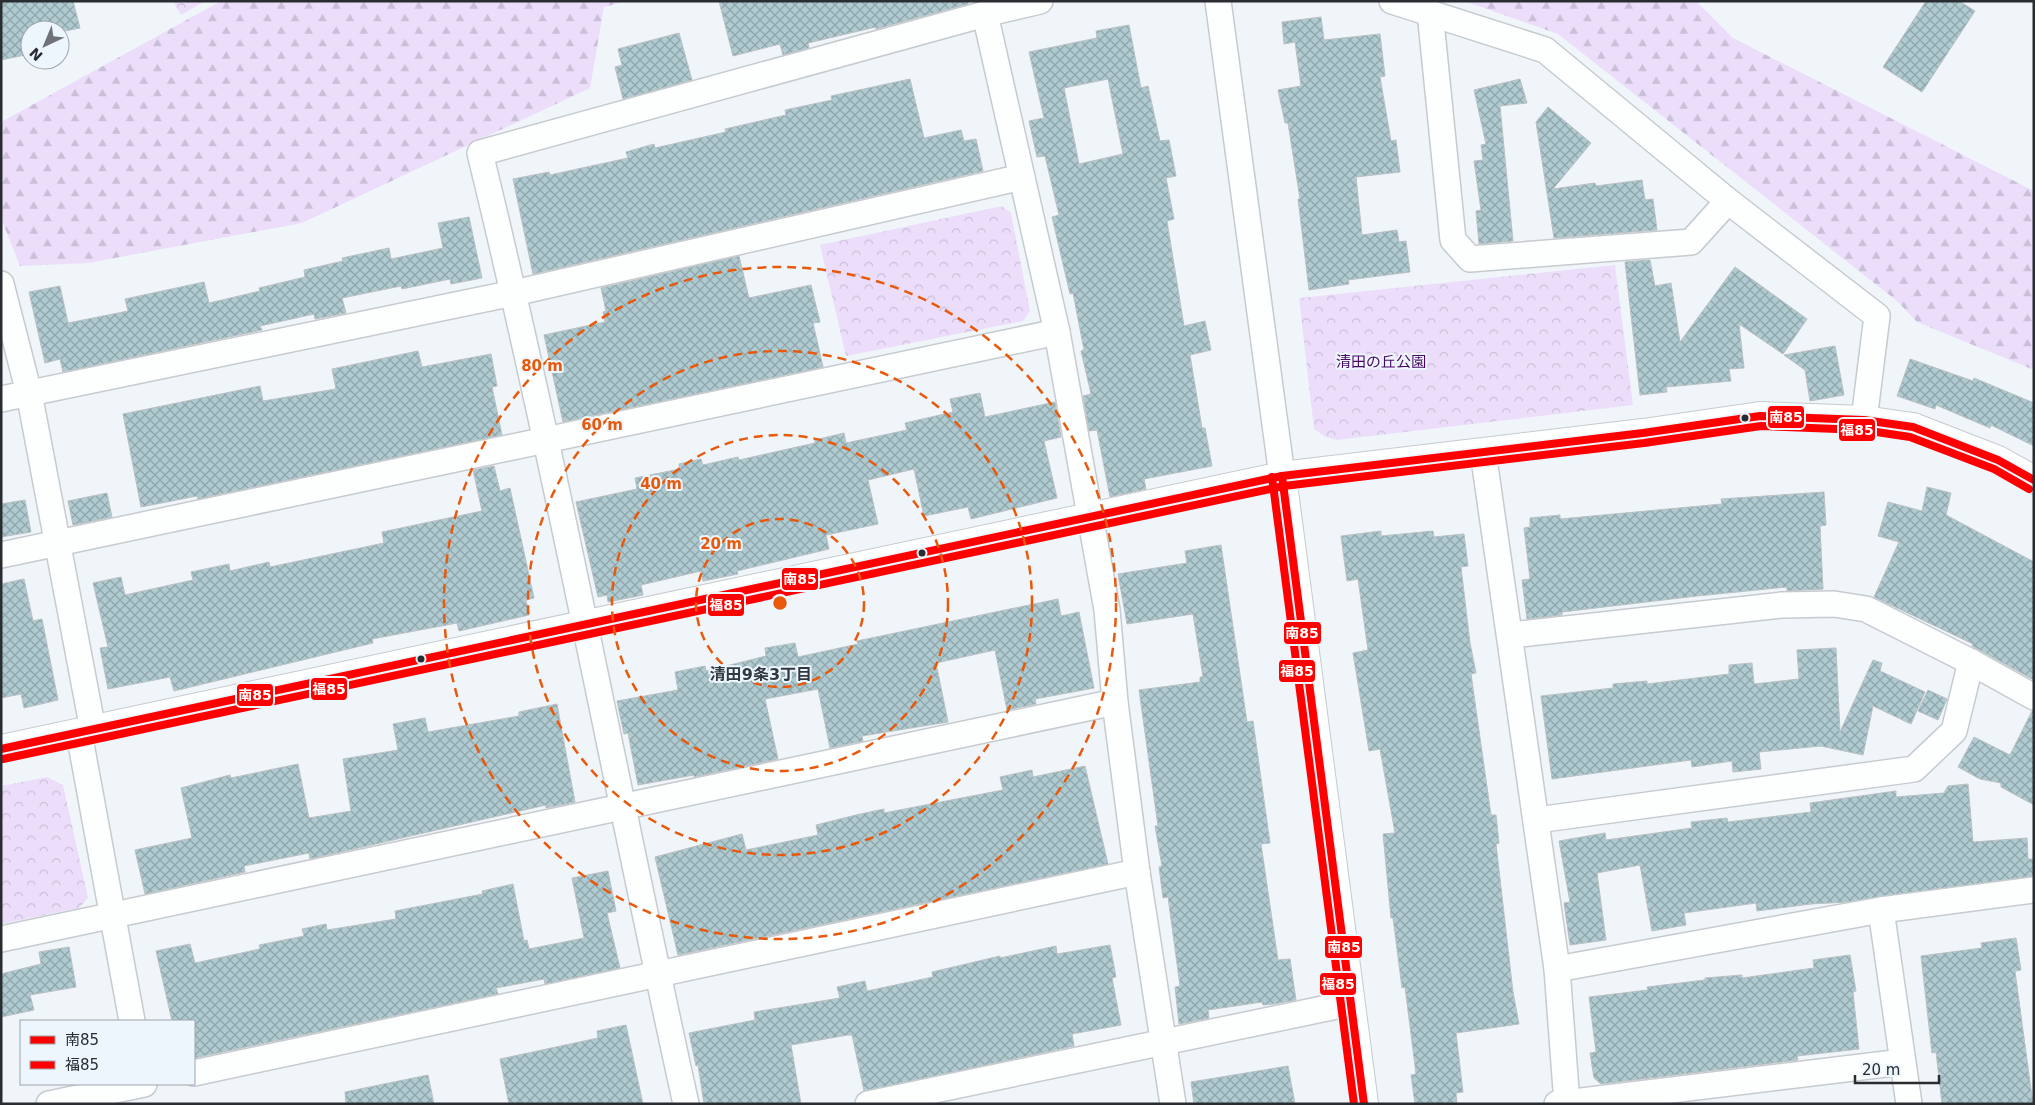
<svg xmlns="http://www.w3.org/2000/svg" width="2035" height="1105" viewBox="0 0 2035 1105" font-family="'DejaVu Sans','Noto Sans JP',sans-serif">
	<defs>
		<pattern id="forest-firs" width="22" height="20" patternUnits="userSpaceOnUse" patternTransform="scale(1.25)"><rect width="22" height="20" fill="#ecdefb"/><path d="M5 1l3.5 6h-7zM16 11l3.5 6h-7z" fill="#cabfd8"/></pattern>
		<pattern id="park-crowns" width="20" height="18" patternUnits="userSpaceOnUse" patternTransform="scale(1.25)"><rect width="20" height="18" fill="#ecdefb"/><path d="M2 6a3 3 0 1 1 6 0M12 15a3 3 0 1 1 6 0" fill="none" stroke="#cabfd8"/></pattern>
		<pattern id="building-cross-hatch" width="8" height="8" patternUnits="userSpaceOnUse" patternTransform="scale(1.25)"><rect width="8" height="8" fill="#afcbd1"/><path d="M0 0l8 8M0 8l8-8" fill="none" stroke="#8ea5aa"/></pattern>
	</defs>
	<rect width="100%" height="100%" fill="#f0f5fa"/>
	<!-- forest -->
	<g fill="url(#forest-firs)">
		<polygon points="221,1 627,1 604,7 590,88 302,223 88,263 20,266 1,218 1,122"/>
		<polygon points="1464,1 1696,1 1733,38 2034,191 2034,370 1917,322 1897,301 1558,34"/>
	</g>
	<!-- park -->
	<g fill="url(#park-crowns)">
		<polygon points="173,1 205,1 181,15"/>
		<polygon points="1002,206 1011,213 1030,311 1023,321 846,356 820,245"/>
		<polygon points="1615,265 1633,405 1337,440 1326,437 1314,429 1299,298"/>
		<polygon points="47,777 63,785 88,898 79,908 1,924 1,786"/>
	</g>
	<!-- building -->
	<g fill="url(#building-cross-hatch)" stroke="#bbc0c2" fill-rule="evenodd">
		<polygon points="1,1 73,1 80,28 60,32 60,30 30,30 30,54 1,60"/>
		<polygon points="719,1 968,1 968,4 876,29 876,27 808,43 809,48 783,55 780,44 733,56"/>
		<polygon points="1926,1 1959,1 1975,11 1922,92 1883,67"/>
		<polygon points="1321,17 1324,40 1380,34 1385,76 1380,77 1391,141 1396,140 1400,172 1356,177 1362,235 1397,230 1399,242 1406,241 1410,272 1348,280 1349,284 1309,290 1298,199 1300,199 1288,123 1285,123 1278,90 1301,86 1295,42 1284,44 1282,22"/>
		<path d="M1129,25L1141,88L1148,86L1160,141L1169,140L1176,176L1166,178L1174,219L1167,221L1184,326L1205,321L1211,350L1190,355L1202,428H1205L1212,466L1144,479L1146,489L1110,497L1097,430L1089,431L1083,396L1091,394L1081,351L1084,350L1073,293L1070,294L1052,217L1059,215L1045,156L1037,157L1029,121L1044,118L1029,52L1097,38L1096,31ZM1108,79L1123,154L1079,164L1064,88Z"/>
		<polygon points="679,33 692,80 623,99 615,67 622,65 618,49"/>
		<polygon points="910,79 924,138 961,130 964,141 976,139 983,171 533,274 513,179 549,172 550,175 628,158 626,152 654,144 655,148 726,132 725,129 786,115 785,110 832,100 831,96"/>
		<polygon points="1520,79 1527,103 1500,106 1513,241 1479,244 1476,211 1481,210 1474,161 1483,160 1481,145 1486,144 1474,90"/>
		<polygon points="1548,107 1591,143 1553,189 1595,183 1596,186 1642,180 1645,200 1653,199 1657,230 1554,238 1536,122"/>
		<polygon points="469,217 482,278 451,284 450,279 402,289 401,286 342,298 346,313 315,319 314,314 260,326 262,330 63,372 60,359 45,363 29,292 60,286 68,323 128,311 125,299 204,282 209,303 260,291 259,288 305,277 304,270 343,261 342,258 389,248 391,259 443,248 438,223"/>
		<polygon points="739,256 749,298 811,285 820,322 813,323 823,367 563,422 544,335 605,322 603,312 606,311 601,288"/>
		<polygon points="1650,260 1655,286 1671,283 1680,342 1735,267 1807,319 1783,354 1739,324 1744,368 1729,369 1731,381 1666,387 1667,392 1640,395 1625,262"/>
		<polygon points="1835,346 1844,395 1810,401 1805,370 1784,355"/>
		<polygon points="418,351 422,367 491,354 497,386 492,387 502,435 198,499 197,496 141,507 123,414 260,386 263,401 336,389 332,369"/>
		<polygon points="1910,359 1973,381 1974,378 2034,403 2034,446 1991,425 1990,428 1936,405 1935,409 1897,396"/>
		<polygon points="980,393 985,417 1055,402 1061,437 1044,441 1057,498 971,519 968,507 924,516 914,469 868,480 878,524 826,535 829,549 737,571 738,574 703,581 701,571 641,585 643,595 608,602 607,595 598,597 576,502 637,489 635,478 680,469 679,464 701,459 703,465 738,457 739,460 815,443 815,440 844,433 846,443 907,430 905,423 953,412 950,399"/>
		<polygon points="494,466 500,491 510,488 534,598 526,600 529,615 459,631 457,623 372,639 373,643 174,691 170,677 108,689 100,648 108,647 93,583 121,577 125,595 193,580 191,572 229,564 230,571 269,562 270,567 384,543 382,532 482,511 473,470"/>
		<polygon points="1927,487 1951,493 1946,515 2034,562 2034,680 1972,646 1973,644 1874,597 1899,542 1878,536 1888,502 1922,511"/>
		<polygon points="1824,492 1826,525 1820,526 1823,589 1787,591 1787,587 1697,596 1562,612 1562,615 1527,619 1522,580 1530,579 1524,528 1530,527 1530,518 1560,515 1560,519 1722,504 1721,499"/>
		<polygon points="107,493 112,517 73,525 68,501"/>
		<polygon points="25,500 31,532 1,537 1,504"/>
		<polygon points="1381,531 1381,536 1433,531 1434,537 1464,534 1468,566 1461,567 1470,643 1476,673 1471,674 1491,815 1496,815 1499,843 1496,844 1513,992 1519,1024 1456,1033 1463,1092 1456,1093 1457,1104 1415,1104 1411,1075 1416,1074 1405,987 1402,988 1393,918 1391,918 1383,834 1395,833 1380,749 1369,751 1353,653 1368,650 1358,579 1347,581 1341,536"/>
		<polygon points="1221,545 1247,722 1253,721 1270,843 1261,844 1278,960 1290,959 1296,1000 1274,1004 1263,1005 1262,1002 1208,1010 1209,1018 1179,1024 1175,987 1180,986 1168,897 1163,898 1159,867 1162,866 1155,826 1158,826 1139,690 1200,682 1200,677 1203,677 1193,614 1127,624 1118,574 1187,563 1185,551"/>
		<polygon points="24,579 33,621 42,619 58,700 24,708 21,694 1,698 1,584"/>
		<polygon points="1058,599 1061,616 1079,612 1094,688 1035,699 1036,704 1007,710 995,650 936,663 948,722 862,736 863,741 830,748 818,689 765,699 778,759 694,777 694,775 638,785 628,733 624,734 617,701 678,690 675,672 705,666 706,671 766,656 765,648 795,643 798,657 858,644 857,641"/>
		<polygon points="1836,648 1840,732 1873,660 1882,663 1880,671 1925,692 1911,724 1873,706 1863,755 1821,746 1759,752 1761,769 1733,772 1732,761 1692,767 1691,760 1552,779 1541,696 1613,688 1613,684 1647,681 1647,684 1729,674 1729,665 1752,663 1754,684 1799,679 1797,650"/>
		<polygon points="1928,690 1947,699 1938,720 1918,711"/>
		<polygon points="557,704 575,802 546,808 546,805 310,859 309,853 244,866 245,872 145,894 135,850 192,838 181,788 230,775 231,778 298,764 309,818 351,811 343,759 398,750 393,724 425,718 428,732 519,716 519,712"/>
		<polygon points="2032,711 2034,711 2034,805 2001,787 2001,783 1980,779 1958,767 1974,737 2010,755"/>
		<polygon points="1085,766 1108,864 678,955 655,857 742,834 746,850 818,835 816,825 856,815 884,809 884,813 1003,790 1000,777 1032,770 1033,777"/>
		<polygon points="1968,784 1973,842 2027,838 2028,859 2034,859 2034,876 1846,902 1811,904 1757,911 1756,903 1684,913 1686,925 1652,931 1640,865 1597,873 1606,940 1570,945 1564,903 1570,902 1559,841 1605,833 1606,840 1692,828 1691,822 1727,818 1728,822 1811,812 1810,803 1896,791 1896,797 1944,793 1948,786"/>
		<polygon points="608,871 616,911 607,913 620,968 545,984 544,979 496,988 498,994 194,1058 194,1021 172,1021 156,951 190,944 195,963 260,949 259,945 304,936 302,929 326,924 327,930 396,919 395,911 483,894 482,891 513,884 524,941 527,940 529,949 584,938 572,878"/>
		<polygon points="2016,938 2021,970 2015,971 2033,1104 1942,1104 1936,1052 1932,1053 1921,956 1982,948 1981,943"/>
		<polygon points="1110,945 1116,977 1112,978 1121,1025 1072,1034 1074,1046 864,1091 852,1035 848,1035 791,1045 801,1104 704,1104 698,1065 696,1066 689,1033 755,1020 754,1012 840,998 837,987 865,981 867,991 933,977 932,972 1000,956 1000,958 1056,946 1057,954"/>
		<polygon points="69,947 76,987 30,995 34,1010 1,1017 1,974 41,964 39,952"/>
		<polygon points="1850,955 1856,991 1853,992 1859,1049 1797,1056 1798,1060 1601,1084 1594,1078 1590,1053 1596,1052 1589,997 1648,990 1647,987 1705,980 1705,978 1742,975 1742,978 1814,968 1813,960"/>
		<polygon points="626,1025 643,1104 509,1104 500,1059 598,1038 597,1031"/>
		<polygon points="1288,1066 1295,1104 1194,1104 1191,1082"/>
		<polygon points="428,1075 434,1104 346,1104 345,1092"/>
	</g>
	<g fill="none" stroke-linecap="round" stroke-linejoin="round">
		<defs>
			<g id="minor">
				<polyline points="1218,1 1282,476"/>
				<polyline points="1392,1 1545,50 1728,201 1877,316 1864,420"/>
				<polyline points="1430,12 1453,240 1470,259 1691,242 1728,201"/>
				<polyline points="985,14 1057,332 1107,610 1115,702 1137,872 1173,1104"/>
				<polyline points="1,284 29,393 93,730"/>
				<polyline points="1,399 514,293 1022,177"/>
				<polyline points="1483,452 1557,969 1567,1104"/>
				<polyline points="1,555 1057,332"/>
				<polyline points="1511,635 1782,605 1834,604 1866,609 1971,662 2034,697"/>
				<polyline points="79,733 132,1021"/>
				<polyline points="1537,820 1914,769 1954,731 1971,662"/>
				<polyline points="1881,910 1909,1104"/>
				<polyline points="1,939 1115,702"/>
				<polyline points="1557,969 1881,910 2034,890"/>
				<polyline points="194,1073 1137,872"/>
				<polyline points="49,1104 144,1084"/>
				<path d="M686,1104C616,787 557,468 480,153L985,14L1040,1"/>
				<polyline points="868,1104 1351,1003"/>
				<polyline points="1557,1104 1902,1062"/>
			</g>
			<g id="tertiary">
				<polyline points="1282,476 1364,1104"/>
				<polyline points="1,749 1282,476 1643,433 1760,416 1864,420 1913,427 1998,460 2034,480"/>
			</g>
		</defs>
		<!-- minor casing -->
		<use href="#minor" stroke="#c6cbcf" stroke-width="28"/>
		<!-- tertiary casing -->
		<use href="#tertiary" stroke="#c6cbcf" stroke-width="30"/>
		<!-- minor -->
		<use href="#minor" stroke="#fdfefe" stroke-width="25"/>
		<!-- tertiary -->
		<use href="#tertiary" stroke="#fdfefe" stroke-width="28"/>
		<defs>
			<g id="bus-1">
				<polyline points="1282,476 1364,1104"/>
				<polyline points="1,749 1282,476 1643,433 1760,416 1864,420 1913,427 1998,460 2034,480"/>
			</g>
			<g id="bus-2">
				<polyline points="1272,477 1354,1104"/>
				<polyline points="3,759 1284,486 1644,443 1761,426 1863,430 1910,437 1994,469 2029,489"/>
			</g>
		</defs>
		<!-- bus-1 casing -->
		<use href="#bus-1" stroke="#edf5fd" stroke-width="11"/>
		<!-- bus-2 casing -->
		<use href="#bus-2" stroke="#edf5fd" stroke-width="11"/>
		<!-- bus-1 -->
		<use href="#bus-1" stroke="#f00" stroke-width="8"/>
		<!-- bus-2 -->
		<use href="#bus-2" stroke="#f00" stroke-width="8"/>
	</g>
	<!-- distance rings -->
	<g fill="none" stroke="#e8590c" stroke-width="2.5" stroke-dasharray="9 6">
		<circle cx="780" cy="603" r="84"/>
		<circle cx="780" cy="603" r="168"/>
		<circle cx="780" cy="603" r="252"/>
		<circle cx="780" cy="603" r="336"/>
	</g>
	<!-- markers -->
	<g fill="#292d31" stroke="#edf5fd" stroke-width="2">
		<circle cx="1745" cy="418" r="4.5"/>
		<circle cx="922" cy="553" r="4.5"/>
		<circle cx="421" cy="659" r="4.5"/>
	</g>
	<g text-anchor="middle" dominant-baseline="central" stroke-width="4" stroke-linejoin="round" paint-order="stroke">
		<!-- park labels -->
		<g font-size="15" fill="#480664" stroke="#edf5fd">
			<text x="1381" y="362">清田の丘公園</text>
		</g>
		<!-- neighbourhood labels -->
		<g font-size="16" font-weight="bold" fill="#313940" stroke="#edf5fd">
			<text x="761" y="674">清田9条3丁目</text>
		</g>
	</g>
	<circle cx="780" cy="603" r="8" fill="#e8590c" stroke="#edf5fd" stroke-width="2.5"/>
	<g font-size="15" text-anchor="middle" font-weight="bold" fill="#e8590c" stroke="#edf5fd" stroke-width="4" stroke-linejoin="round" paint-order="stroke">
		<text x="542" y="371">80 m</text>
		<text x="602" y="430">60 m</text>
		<text x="661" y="489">40 m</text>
		<text x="721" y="549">20 m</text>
	</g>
	<g stroke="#edf5fd" stroke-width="2">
		<rect x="1767" y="405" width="38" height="24" rx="5" fill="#f00"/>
		<rect x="1838" y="418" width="38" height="24" rx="5" fill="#f00"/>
		<rect x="781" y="567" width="38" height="24" rx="5" fill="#f00"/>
		<rect x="707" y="593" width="38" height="24" rx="5" fill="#f00"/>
		<rect x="1283" y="621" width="39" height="24" rx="5" fill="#f00"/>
		<rect x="1278" y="659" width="38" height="24" rx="5" fill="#f00"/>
		<rect x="310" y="677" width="38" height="24" rx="5" fill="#f00"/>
		<rect x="236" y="683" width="38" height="24" rx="5" fill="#f00"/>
		<rect x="1324" y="935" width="39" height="24" rx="5" fill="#f00"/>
		<rect x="1319" y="972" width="38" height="24" rx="5" fill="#f00"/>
	</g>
	<g font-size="14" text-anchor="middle" font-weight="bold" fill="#fff">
		<text x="1786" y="422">南85</text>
		<text x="1857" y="435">福85</text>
		<text x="800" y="584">南85</text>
		<text x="726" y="610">福85</text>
		<text x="1302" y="638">南85</text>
		<text x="1297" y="676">福85</text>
		<text x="329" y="694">福85</text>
		<text x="255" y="700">南85</text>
		<text x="1344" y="952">南85</text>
		<text x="1338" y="989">福85</text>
	</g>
	<!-- border -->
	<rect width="2035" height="1105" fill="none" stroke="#292d31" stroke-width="5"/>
	<!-- legend -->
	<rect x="20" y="1020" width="175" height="65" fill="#edf5fd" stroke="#9fa5ab"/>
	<rect x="30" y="1036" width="25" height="8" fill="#ff0000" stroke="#9fa5ab"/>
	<text x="65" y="1045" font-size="15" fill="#292d31">南85</text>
	<rect x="30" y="1061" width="25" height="8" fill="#ff0000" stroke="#9fa5ab"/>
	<text x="65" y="1070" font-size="15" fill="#292d31">福85</text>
	<!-- north arrow -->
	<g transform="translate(45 45) rotate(224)"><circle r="24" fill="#edf5fd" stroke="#9fa5ab"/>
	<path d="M0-4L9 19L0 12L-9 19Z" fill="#6f7377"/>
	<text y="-8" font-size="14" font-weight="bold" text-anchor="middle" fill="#292d31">N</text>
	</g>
	<!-- scale -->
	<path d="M1855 1075v8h84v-8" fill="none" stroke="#292d31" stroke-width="2.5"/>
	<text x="1862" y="1075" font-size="15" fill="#292d31" stroke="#edf5fd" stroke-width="4" paint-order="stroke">20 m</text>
</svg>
